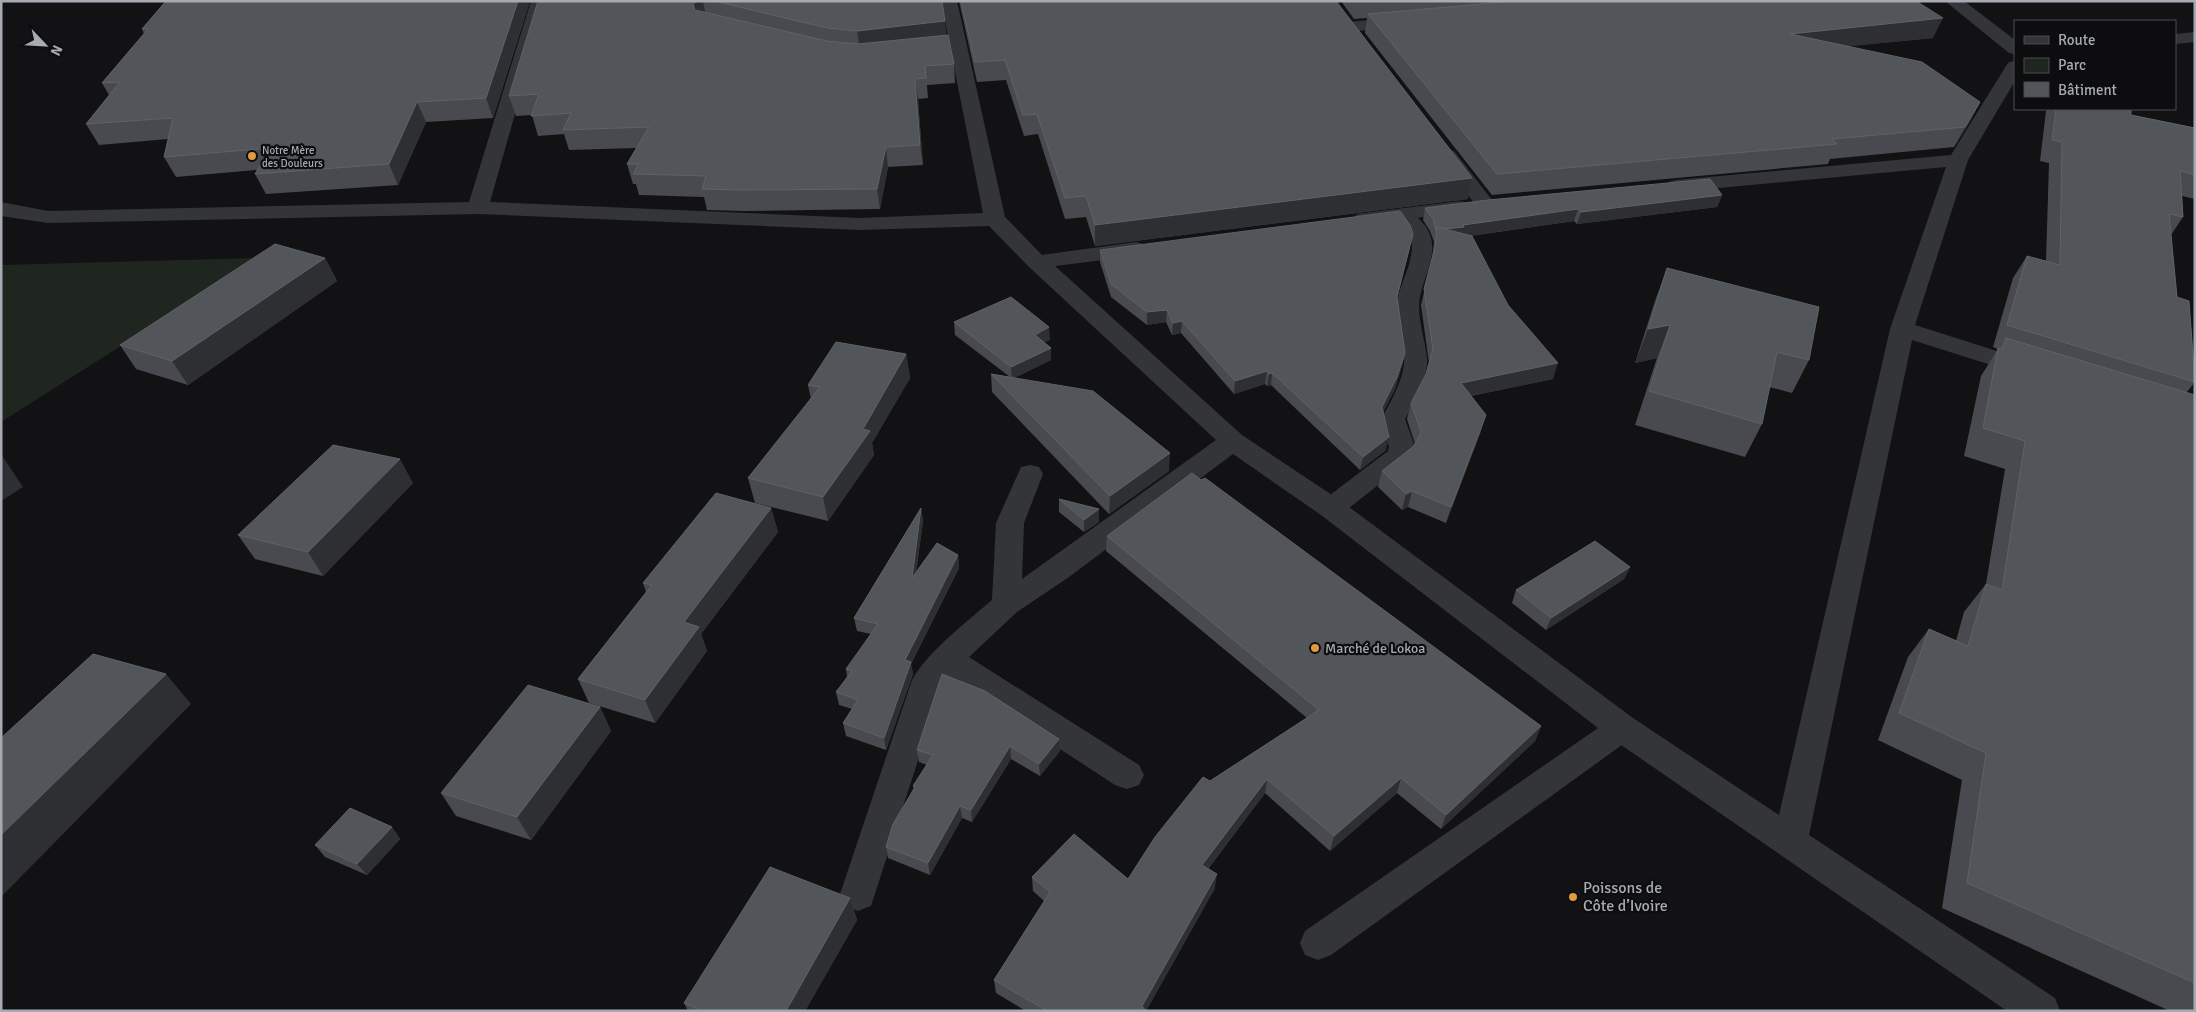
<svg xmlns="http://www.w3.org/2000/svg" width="2196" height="1012" viewBox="0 0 2196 1012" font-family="Signika,sans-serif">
	<rect width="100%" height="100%" fill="#121214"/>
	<!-- green -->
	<polygon fill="#1f261f" points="260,258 1,422 1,265"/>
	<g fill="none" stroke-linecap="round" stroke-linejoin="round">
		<!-- service -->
		<g fill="#343538" fill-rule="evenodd">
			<path d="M1403,208C1411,210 1415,215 1421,221C1447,248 1420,277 1419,305C1419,324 1425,340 1427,358C1429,375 1414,404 1405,419L1415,447L1409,461L1340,515L1331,517L1322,515L1318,508L1322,501L1388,451L1389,447L1381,419C1390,404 1405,377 1404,359C1403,339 1394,322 1397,302C1400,283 1412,266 1412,246C1411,232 1400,225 1393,214L1396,210Z"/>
			<polygon points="1622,715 1633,719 1637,728 1633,737 1331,955 1318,960 1305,955 1300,943 1305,931 1611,719"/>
		</g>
		<!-- minor -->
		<g fill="#343538" fill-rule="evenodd">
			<path d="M531,1H547L490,202L860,218L983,213L941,1H957L1005,217L1042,255L1136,242L1144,244L1147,249L1144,254L1136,256L1055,266L1242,435L1341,501L1633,718L1779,815L1890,329L1946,167L1676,192L1669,190L1666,186L1669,182L1676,180L1951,155L2006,66L2009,62L2015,61V81L1968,160L1915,325L2038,364L2041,369L2038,374L2029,377L1912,340L1809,835L2055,998L2060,1011H2007L1611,738L1321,515L1233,454L1069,577L1017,612L969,657L1139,765L1144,775L1139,785L1127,789L1115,785L950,677L942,686L871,906L858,911L845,906L840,894L912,680C927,652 968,621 992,600L996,523L1021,467L1030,465L1039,467L1043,474L1024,523L1022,579L1216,440L1029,267L989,226L860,230L478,214L48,223L1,216V202L48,211L469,202Z"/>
			<polygon points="1945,1 1964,1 2015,40 2015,54 2009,53"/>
			<polygon points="1402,17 1408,18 1410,22 1408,26 1348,32 1342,31 1339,27 1342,23 1348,22"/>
			<polygon points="2195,32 2195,42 2175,44 2175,34"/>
			<polygon points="1447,149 1454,151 1492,200 1495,204 1492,208 1485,210 1478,208 1437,155 1440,151"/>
			<polygon points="1461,201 1468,203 1471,207 1468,211 1365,225 1357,224 1354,219 1357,214"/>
		</g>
	</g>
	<!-- wall -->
	<g fill="#484a4f">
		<polygon points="166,1 530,1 493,118 426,122 398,185 266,194 255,174 257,170 176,177 164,157 168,139 99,145 86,124 109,95 102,83 144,34 142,29"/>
		<polygon points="538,1 942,1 946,35 954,64 955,83 927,85 928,98 918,99 923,165 888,167 880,209 746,211 707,210 704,197 639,195 636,184 633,184 627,164 636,148 569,150 564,134 538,136 532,115 516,116 509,96"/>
		<polygon points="959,1 1336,1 1468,199 1095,246 1086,217 1065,219 1038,134 1024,136 1006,80 977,82"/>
		<polygon points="1341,1 1916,1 1933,38 1849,46 1980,102 1969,123 1954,147 1830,159 1828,164 1492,195 1365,33 1367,18 1354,19"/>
		<polygon points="2047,109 2131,109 2131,115 2195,128 2195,199 2182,196 2183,217 2171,235 2177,297 2195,377 2195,382 2186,393 2195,395 2195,1011 2170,1011 1942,908 1962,780 1878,740 1908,657 1929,629 1956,641 1964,612 1986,584 2005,469 1964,456 1981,376 1998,349 1993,347 2013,278 2027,256 2046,261 2049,163 2040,161 2046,111"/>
		<polygon points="1722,195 1717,207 1577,224 1574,221 1470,236 1508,305 1553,379 1471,396 1481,431 1446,523 1408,507 1402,510 1378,487 1382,471 1414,446 1415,444 1407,419 1411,403 1426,374 1429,363 1421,305 1432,259 1434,242 1430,231 1423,220 1425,208"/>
		<polygon points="1410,246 1397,298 1405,353 1402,366 1395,389 1383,412 1386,450 1360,470 1271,385 1267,386 1265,384 1234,394 1181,333 1172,335 1166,322 1147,325 1111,297 1100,262 1100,250"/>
		<polygon points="325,258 337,281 188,385 136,369 120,345"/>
		<polygon points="1667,268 1809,360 1792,393 1769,387 1762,424 1745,457 1635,425 1657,358 1635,363 1655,301"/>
		<polygon points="954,322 1050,340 1044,342 1051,348 1051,360 1014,378 1169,471 1109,514 992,392 991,374 1010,377 955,335"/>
		<polygon points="906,354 910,378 872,443 874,455 828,521 755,503 748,478 811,399 808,385"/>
		<polygon points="1201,480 1541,726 1535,741 1441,829 1397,793 1330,851 1265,793 1208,869 1215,888 1146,1011 1026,1011 996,993 994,980 1044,901 1033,891 1032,877 1128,879 1210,781 1307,718 1106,551 1107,536"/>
		<polygon points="413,483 323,576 255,559 238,535"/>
		<polygon points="1059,499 1099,522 1084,532 1059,512"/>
		<polygon points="771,508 778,532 701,634 707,651 655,723 589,703 578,679 646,592 643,583"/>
		<polygon points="921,508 923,521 916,572 958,555 959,568 911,664 913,674 886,750 846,736 843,723 852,709 839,705 836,692 847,677 846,669 871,634 857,631 854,618"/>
		<polygon points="1630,567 1624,579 1546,630 1512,603 1516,590"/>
		<polygon points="600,707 611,731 531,840 456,816 441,793"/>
		<polygon points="1059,739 1060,751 1040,776 1011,759 972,822 962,818 930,875 888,858 886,847 914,789 913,786 927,765 919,762 917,750"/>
		<polygon points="392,827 400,839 367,875 325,857 315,845"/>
		<polygon points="850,898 857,920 805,1011 688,1011 684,1003"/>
	</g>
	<!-- shaded-wall -->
	<g fill="#2e2f33">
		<polygon points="518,1 530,1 493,118 486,98"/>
		<polygon points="697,1 703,1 706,17 697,22 693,4"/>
		<polygon points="1943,18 1933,38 1782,53 1790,34"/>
		<polygon points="945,21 947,40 860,50 857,31"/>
		<polygon points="915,79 918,99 923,165 920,145"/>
		<polygon points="417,102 426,122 398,185 389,164"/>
		<polygon points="1980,102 1969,123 1954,147 1965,127"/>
		<polygon points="886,147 888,167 880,209 877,189"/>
		<polygon points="1472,178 1468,199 1095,246 1095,225"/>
		<polygon points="1722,195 1717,207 1577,224 1581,212"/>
		<polygon points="1578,209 1574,221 1462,237 1437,230 1463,225"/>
		<polygon points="325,258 337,281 188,385 172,361"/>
		<polygon points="1167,310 1166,322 1147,325 1147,312"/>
		<polygon points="1182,321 1181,333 1172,335 1173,323"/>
		<polygon points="1670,325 1657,358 1635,363 1648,329"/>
		<polygon points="1049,327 1050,340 1036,347 1035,335"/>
		<polygon points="1051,348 1051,360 1012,379 1011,367"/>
		<polygon points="1405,353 1402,366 1395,389 1379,420 1382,407"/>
		<polygon points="906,354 910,378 872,443 874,455 828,521 823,497"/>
		<polygon points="1558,363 1553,379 1456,399 1461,383"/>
		<polygon points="1267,371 1265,384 1234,394 1235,381"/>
		<polygon points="1272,373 1271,385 1267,386 1269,374"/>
		<polygon points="1486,415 1481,431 1446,523 1451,507"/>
		<polygon points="1389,437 1386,450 1360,470 1363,457"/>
		<polygon points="1170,453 1169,471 1109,514 1110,496"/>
		<polygon points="1,454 23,487 1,501"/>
		<polygon points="400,459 413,483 323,576 308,552"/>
		<polygon points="1412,491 1408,507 1402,510 1406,494"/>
		<polygon points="771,508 778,532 701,634 707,651 655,723 645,700 684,622"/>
		<polygon points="921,508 923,521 914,590 912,578"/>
		<polygon points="1099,509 1099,522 1084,532 1084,520"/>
		<polygon points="958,555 959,568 911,664 913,674 886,750 884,738 905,660"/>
		<polygon points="1630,567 1624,579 1546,630 1551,618"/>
		<polygon points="166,674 191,704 1,897 1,835"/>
		<polygon points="600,707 611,731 531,840 517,817"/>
		<polygon points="1541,726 1535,741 1441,829 1446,815"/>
		<polygon points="1059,739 1060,751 1040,776 1039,764"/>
		<polygon points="1010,746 1011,759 972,822 971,810"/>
		<polygon points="1401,778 1397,793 1330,851 1334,836"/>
		<polygon points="1267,779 1265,793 1200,879 1202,865"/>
		<polygon points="960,806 962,818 930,875 928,863"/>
		<polygon points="392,827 400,839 367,875 357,864"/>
		<polygon points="1217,874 1215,888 1146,1011 1142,1006"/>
		<polygon points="850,898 857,920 805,1011 786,1011"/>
	</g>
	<!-- building -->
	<g fill="#525559" stroke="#5f6267">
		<polygon points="166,1 518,1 486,98 417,102 389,164 255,174 271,148 164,157 173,118 86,124 120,82 102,83 148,29 142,29"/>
		<polygon points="538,1 697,1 693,4 695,10 827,41 858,44 948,35 954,64 925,66 926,78 915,79 920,145 886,147 877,189 741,190 702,189 706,176 633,174 639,164 627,164 649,127 563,130 571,113 531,116 539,94 509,96"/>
		<polygon points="714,1 942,1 945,21 857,31 827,28"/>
		<polygon points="961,1 1336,1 1472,178 1095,225 1086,196 1065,198 1037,114 1023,115 1005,60 975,62"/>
		<polygon points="1516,1 1916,1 1943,18 1790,34 1922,62 1980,102 1965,127 1832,139 1837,144 1497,174 1368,14"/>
		<polygon points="2056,109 2131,109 2131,115 2195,128 2195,175 2180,171 2183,217 2169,214 2177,297 2189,301 2195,382 2007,325 2027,256 2060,265 2062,142 2052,140"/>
		<polygon points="1710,179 1722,195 1581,212 1578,209 1463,225 1464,227 1445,229 1437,227 1436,230 1433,219 1425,208 1488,200"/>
		<polygon points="1400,211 1410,225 1413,234 1397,297 1405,353 1397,377 1382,407 1389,437 1363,457 1272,373 1269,374 1267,371 1235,381 1182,321 1173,323 1167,310 1147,312 1111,284 1100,250"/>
		<polygon points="1437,227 1472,236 1508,305 1558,363 1461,383 1486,415 1451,507 1412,491 1406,494 1382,471 1414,446 1421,432 1411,403 1426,374 1433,349 1424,289 1435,247"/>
		<polygon points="275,244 325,258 172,361 120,345"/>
		<polygon points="1667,268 1819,307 1809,360 1777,352 1762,424 1649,391 1670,325 1648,329"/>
		<polygon points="1011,297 1049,327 1035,335 1051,348 1011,367 954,322"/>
		<polygon points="2006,338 2195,395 2195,983 1967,883 1986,753 1899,713 1929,629 1968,646 1986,584 2002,590 2025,441 1983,428 1998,348 2002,349"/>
		<polygon points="836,342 906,354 863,429 870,431 823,497 748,478 820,387 808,385"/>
		<polygon points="991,374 1093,391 1170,453 1110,496"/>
		<polygon points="333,445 400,459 308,552 238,535"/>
		<polygon points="1192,473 1201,480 1205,478 1541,726 1446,815 1401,778 1334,836 1267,779 1202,865 1217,874 1142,1006 1146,1011 1047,1011 994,980 1050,892 1032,877 1074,834 1128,879 1155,837 1203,777 1210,781 1319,710 1107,536"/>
		<polygon points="716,493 771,508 684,622 699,627 645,700 578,679 652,585 643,583"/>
		<polygon points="1059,499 1099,509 1084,520"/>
		<polygon points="921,508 912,578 937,543 958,555 905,660 911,662 884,738 843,723 858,700 836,692 852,671 846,669 878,624 854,618"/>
		<polygon points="1595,541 1630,567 1551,618 1516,590"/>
		<polygon points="93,654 166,674 1,835 1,738"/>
		<polygon points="942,674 985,691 1059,739 1039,764 1010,746 971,810 960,806 928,863 886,847 893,824 915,787 913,786 933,755 917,750"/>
		<polygon points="528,685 600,707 517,817 441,793"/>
		<polygon points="350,808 392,827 357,864 315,845"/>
		<polygon points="770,867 850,898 786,1011 702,1011 684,1003"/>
	</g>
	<!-- markers -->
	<g fill="#e09b3e" stroke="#0d0d0f" stroke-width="2">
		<circle cx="252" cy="156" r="5"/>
		<circle cx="1315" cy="648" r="5"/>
		<circle cx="1573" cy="897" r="5"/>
	</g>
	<g text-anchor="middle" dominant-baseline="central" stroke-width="4.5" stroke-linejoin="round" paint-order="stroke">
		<!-- far-poi labels -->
		<g font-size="11" fill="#a5aab3" stroke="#0d0d0f" text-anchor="start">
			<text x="262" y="150">Notre Mère<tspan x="262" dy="13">des Douleurs</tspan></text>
		</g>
		<!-- poi labels -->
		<g font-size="14" fill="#a5aab3" stroke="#0d0d0f" text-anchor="start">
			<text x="1325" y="648">Marché de Lokoa</text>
		</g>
		<!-- near-poi labels -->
		<g font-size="16" fill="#a5aab3" stroke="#0d0d0f" text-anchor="start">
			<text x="1583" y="888">Poissons de<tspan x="1583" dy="18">Côte d’Ivoire</tspan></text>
		</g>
	</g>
	<!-- border -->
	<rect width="2196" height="1012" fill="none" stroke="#a5aab3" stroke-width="5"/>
	<!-- legend -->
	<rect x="2014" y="20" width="162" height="90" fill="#0d0d0f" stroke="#4a4c51"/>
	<rect x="2024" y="36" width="25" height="8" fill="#343538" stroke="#4a4c51"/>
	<text x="2058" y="45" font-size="15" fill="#a5aab3">Route</text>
	<rect x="2024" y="58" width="25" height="15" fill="#1f261f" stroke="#4a4c51"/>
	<text x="2058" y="70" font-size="15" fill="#a5aab3">Parc</text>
	<rect x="2024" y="82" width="25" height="15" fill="#525559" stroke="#4a4c51"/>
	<text x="2058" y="95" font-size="15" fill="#a5aab3">Bâtiment</text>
	<!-- north arrow -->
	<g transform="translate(45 45) rotate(115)" stroke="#0d0d0f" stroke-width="4" paint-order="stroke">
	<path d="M0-4L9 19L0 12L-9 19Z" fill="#a5aab3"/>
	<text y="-8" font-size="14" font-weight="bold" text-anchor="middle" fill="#a5aab3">N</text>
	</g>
</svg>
